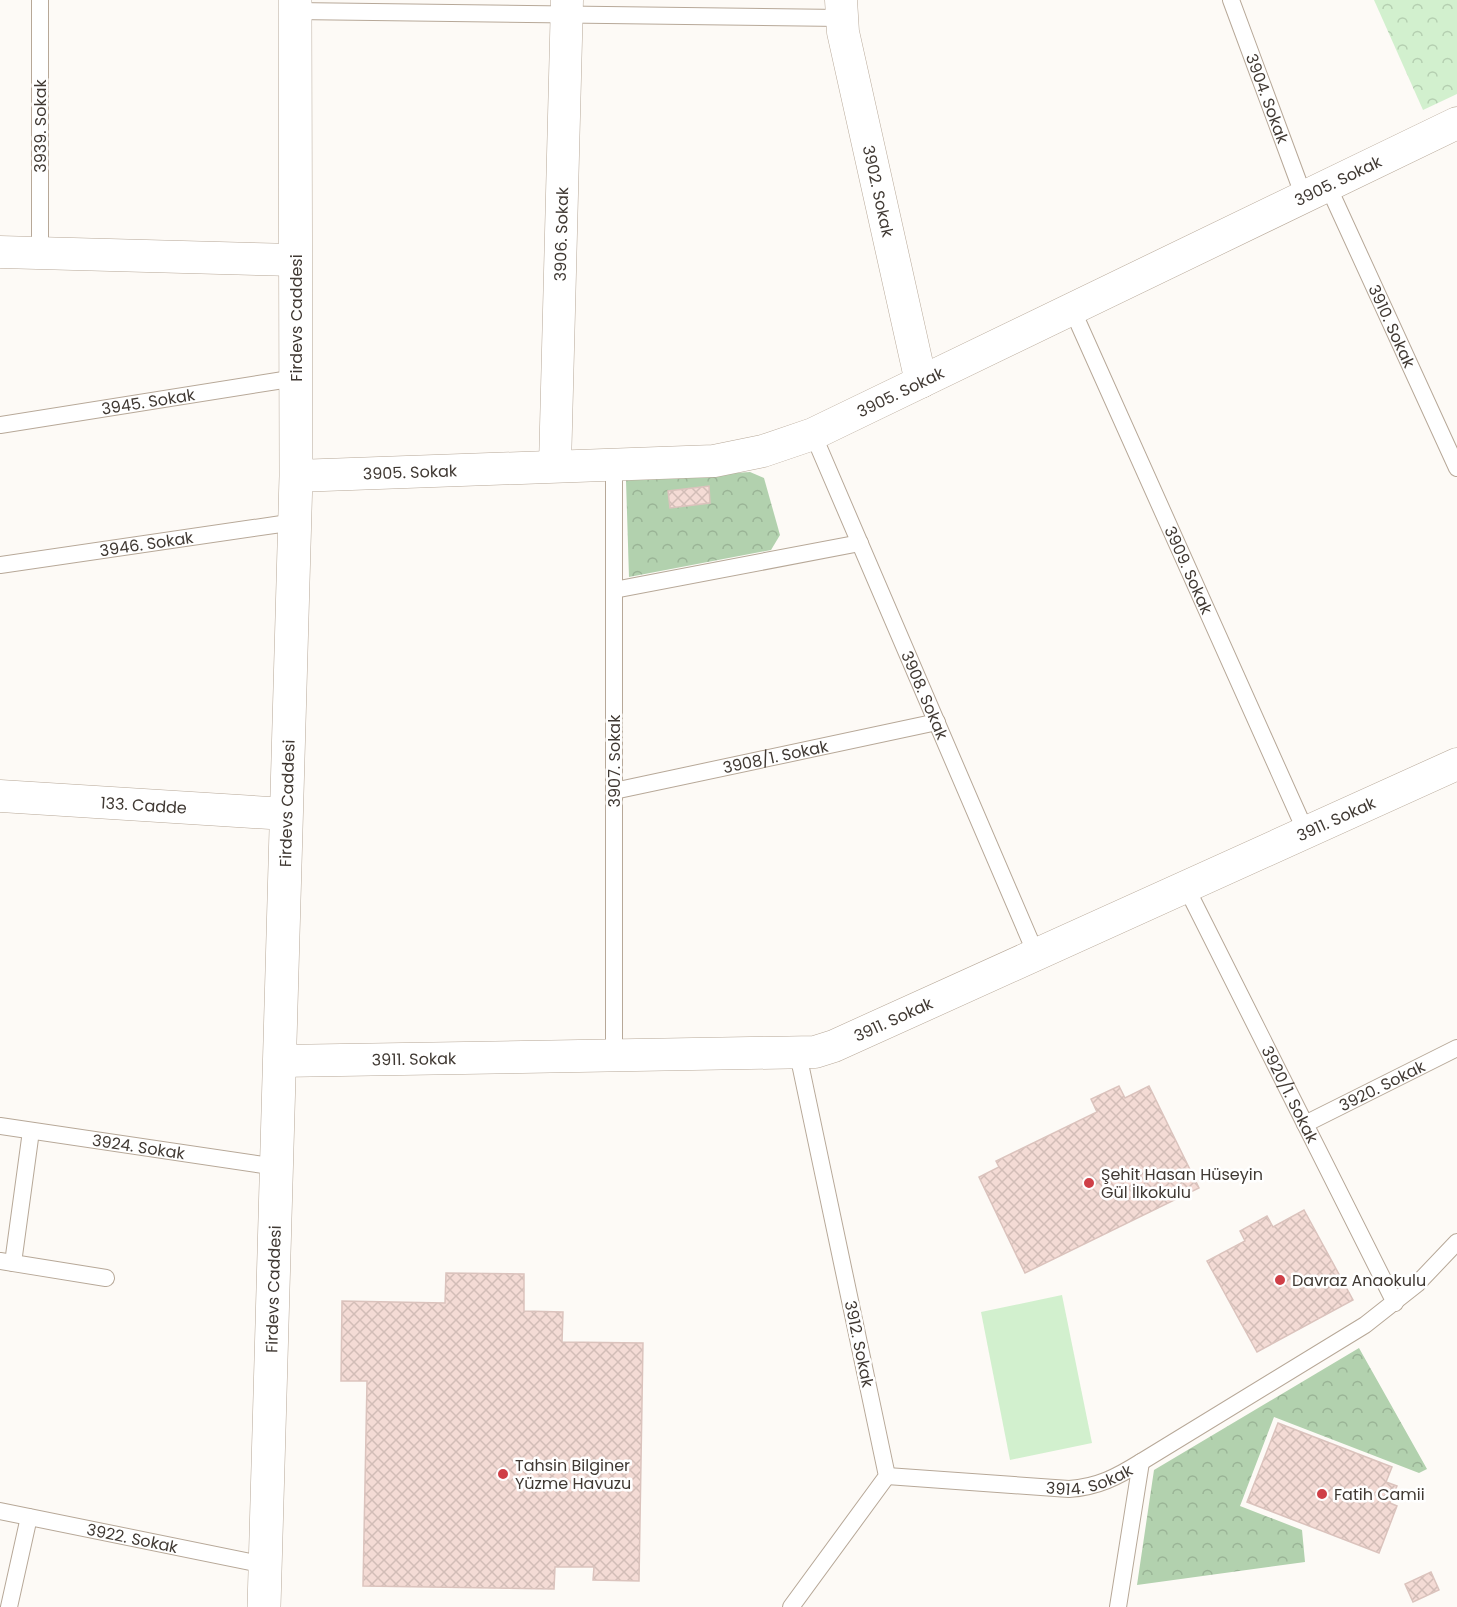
<svg xmlns="http://www.w3.org/2000/svg" width="1457" height="1607" viewBox="0 0 1457 1607" font-family="Poppins,sans-serif">
	<defs>
		<pattern id="forest-crowns" width="20" height="18" patternUnits="userSpaceOnUse" patternTransform="scale(1.5)"><rect width="20" height="18" fill="#b2d1ae"/><path d="M2 6a3 3 0 1 1 6 0M12 15a3 3 0 1 1 6 0" fill="none" stroke="#9ab496"/></pattern>
		<pattern id="park-crowns" width="20" height="18" patternUnits="userSpaceOnUse" patternTransform="scale(1.5)"><rect width="20" height="18" fill="#d2f0ce"/><path d="M2 6a3 3 0 1 1 6 0M12 15a3 3 0 1 1 6 0" fill="none" stroke="#b5cfb1"/></pattern>
		<pattern id="building-cross-hatch" width="8" height="8" patternUnits="userSpaceOnUse" patternTransform="scale(1.5)"><rect width="8" height="8" fill="#f4dbd5"/><path d="M0 0l8 8M0 8l8-8" fill="none" stroke="#d2bdb7"/></pattern>
	</defs>
	<rect width="100%" height="100%" fill="#fdfaf6"/>
	<!-- forest -->
	<g fill="url(#forest-crowns)">
		<polygon points="750,472 764,478 780,535 771,550 629,577 626,480"/>
		<polygon points="1359,1348 1427,1469 1419,1473 1274,1417 1240,1506 1302,1530 1305,1562 1137,1585 1154,1470"/>
	</g>
	<!-- park -->
	<polygon fill="url(#park-crowns)" points="1374,0 1457,0 1457,94 1423,110"/>
	<!-- pitch -->
	<polygon fill="#d2f0ce" points="1062,1295 1092,1443 1010,1460 981,1312"/>
	<!-- building -->
	<g fill="url(#building-cross-hatch)" stroke="#dbc3bd" stroke-width="1.5">
		<polygon points="709,486 710,503 670,508 668,491"/>
		<polygon points="1119,1086 1125,1098 1149,1086 1199,1188 1025,1273 979,1177 999,1167 996,1161 1097,1112 1091,1099"/>
		<polygon points="1304,1210 1353,1300 1257,1352 1207,1261 1245,1241 1240,1231 1267,1216 1273,1227"/>
		<polygon points="446,1273 524,1274 524,1311 563,1312 562,1342 643,1343 639,1581 593,1580 594,1567 555,1567 554,1589 363,1586 367,1381 341,1381 342,1301 445,1303"/>
		<polygon points="1278,1423 1392,1467 1386,1482 1397,1486 1390,1503 1397,1506 1379,1553 1247,1502"/>
		<polygon points="1431,1572 1439,1590 1413,1602 1405,1584"/>
	</g>
	<g fill="none" stroke-linecap="round" stroke-linejoin="round">
		<defs>
			<g id="service">
				<polyline points="40,0 40,253"/>
				<path id="s1" d="M1231,0L1304,197"/>
				<polyline points="295,11 841,18"/>
				<path id="s2" d="M1328,186L1457,468"/>
				<path id="s3" d="M1072,309L1306,832"/>
				<path id="s4" d="M0,425L296,378"/>
				<path id="s5" d="M813,434L1036,954"/>
				<path id="s6" d="M0,565L295,522"/>
				<polyline points="614,590 860,543"/>
				<path id="s7" d="M614,791L937,722"/>
				<path id="s8" d="M1186,887L1395,1303"/>
				<polyline points="614,1057 614,464"/>
				<path id="s9" d="M1305,1124L1457,1048"/>
				<path id="s10" d="M0,1126L277,1167"/>
				<polyline points="0,1261 106,1278"/>
				<polyline points="13,1263 31,1131"/>
				<polyline points="1141,1462 1365,1325 1417,1284 1457,1242"/>
				<path id="s11" d="M887,1476L1069,1489C1098,1487 1117,1477 1141,1462L1118,1607"/>
				<path id="s12" d="M0,1511L265,1565"/>
				<polyline points="9,1607 29,1517"/>
				<polyline points="791,1607 887,1476 798,1054"/>
			</g>
			<g id="minor">
				<path id="s13" d="M841,0L843,32L921,382"/>
				<polyline points="0,252 295,260"/>
				<path id="s14" d="M555,466L567,0"/>
				<path id="s15" d="M296,476L714,461L763,451L813,434L1457,123"/>
				<path id="s16" d="M0,796L286,814"/>
				<path id="s17" d="M280,1061L815,1052L834,1046L1457,764"/>
			</g>
			<g id="tertiary">
				<path id="s18" d="M264,1607L296,476L295,0"/>
			</g>
		</defs>
		<!-- service casing -->
		<use href="#service" stroke="#b7a898" stroke-width="18"/>
		<!-- minor casing -->
		<use href="#minor" stroke="#b7a898" stroke-width="33"/>
		<!-- tertiary casing -->
		<use href="#tertiary" stroke="#b7a898" stroke-width="34"/>
		<!-- service -->
		<use href="#service" stroke="#fff" stroke-width="16"/>
		<!-- minor -->
		<use href="#minor" stroke="#fff" stroke-width="32"/>
		<!-- tertiary -->
		<use href="#tertiary" stroke="#fff" stroke-width="33"/>
	</g>
	<!-- markers -->
	<g fill="#cf3f47" stroke="#fff" stroke-width="2">
		<circle cx="1089" cy="1183" r="6"/>
		<circle cx="1280" cy="1280" r="6"/>
		<circle cx="503" cy="1474" r="6"/>
		<circle cx="1322" cy="1494" r="6"/>
	</g>
	<g text-anchor="middle" dominant-baseline="central" stroke-width="5" stroke-linejoin="round" paint-order="stroke">
		<!-- street labels -->
		<g font-size="16" fill="#403933" stroke="#fff">
			<text stroke="none"><textPath href="#s1" startOffset="105">3904. Sokak</textPath></text>
			<text transform="translate(40 126) rotate(-90)">3939. Sokak</text>
			<text stroke="none"><textPath href="#s15" startOffset="1104">3905. Sokak</textPath></text>
			<text stroke="none"><textPath href="#s13" startOffset="195">3902. Sokak</textPath></text>
			<text stroke="none"><textPath href="#s14" startOffset="232">3906. Sokak</textPath></text>
			<text transform="translate(296 318) rotate(-90)">Firdevs Caddesi</text>
			<text stroke="none"><textPath href="#s2" startOffset="154">3910. Sokak</textPath></text>
			<text stroke="none"><textPath href="#s15" startOffset="618">3905. Sokak</textPath></text>
			<text stroke="none"><textPath href="#s4" startOffset="150">3945. Sokak</textPath></text>
			<text stroke="none"><textPath href="#s15" startOffset="114">3905. Sokak</textPath></text>
			<text stroke="none"><textPath href="#s6" startOffset="148">3946. Sokak</textPath></text>
			<text stroke="none"><textPath href="#s3" startOffset="286">3909. Sokak</textPath></text>
			<text stroke="none"><textPath href="#s5" startOffset="284">3908. Sokak</textPath></text>
			<text stroke="none"><textPath href="#s7" startOffset="165">3908/1. Sokak</textPath></text>
			<text transform="translate(614 761) rotate(-90)">3907. Sokak</text>
			<text stroke="none"><textPath href="#s18" startOffset="804">Firdevs Caddesi</textPath></text>
			<text stroke="none"><textPath href="#s16" startOffset="144">133. Cadde</textPath></text>
			<text stroke="none"><textPath href="#s17" startOffset="1106">3911. Sokak</textPath></text>
			<text stroke="none"><textPath href="#s17" startOffset="620">3911. Sokak</textPath></text>
			<text stroke="none"><textPath href="#s17" startOffset="134">3911. Sokak</textPath></text>
			<text stroke="none"><textPath href="#s9" startOffset="86">3920. Sokak</textPath></text>
			<text stroke="none"><textPath href="#s8" startOffset="232">3920/1. Sokak</textPath></text>
			<text stroke="none"><textPath href="#s10" startOffset="140">3924. Sokak</textPath></text>
			<text stroke="none"><textPath href="#s18" startOffset="318">Firdevs Caddesi</textPath></text>
			<text transform="translate(859 1344) rotate(78)">3912. Sokak</text>
			<text stroke="none"><textPath href="#s11" startOffset="204">3914. Sokak</textPath></text>
			<text stroke="none"><textPath href="#s12" startOffset="135">3922. Sokak</textPath></text>
		</g>
		<!-- poi labels -->
		<g font-size="16" fill="#403933" stroke="#fff" text-anchor="start">
			<text x="1101" y="1174">Şehit Hasan Hüseyin<tspan x="1101" dy="18">Gül İlkokulu</tspan></text>
			<text x="1292" y="1280">Davraz Anaokulu</text>
			<text x="515" y="1465">Tahsin Bilginer<tspan x="515" dy="18">Yüzme Havuzu</tspan></text>
			<text x="1334" y="1494">Fatih Camii</text>
		</g>
	</g>
</svg>
